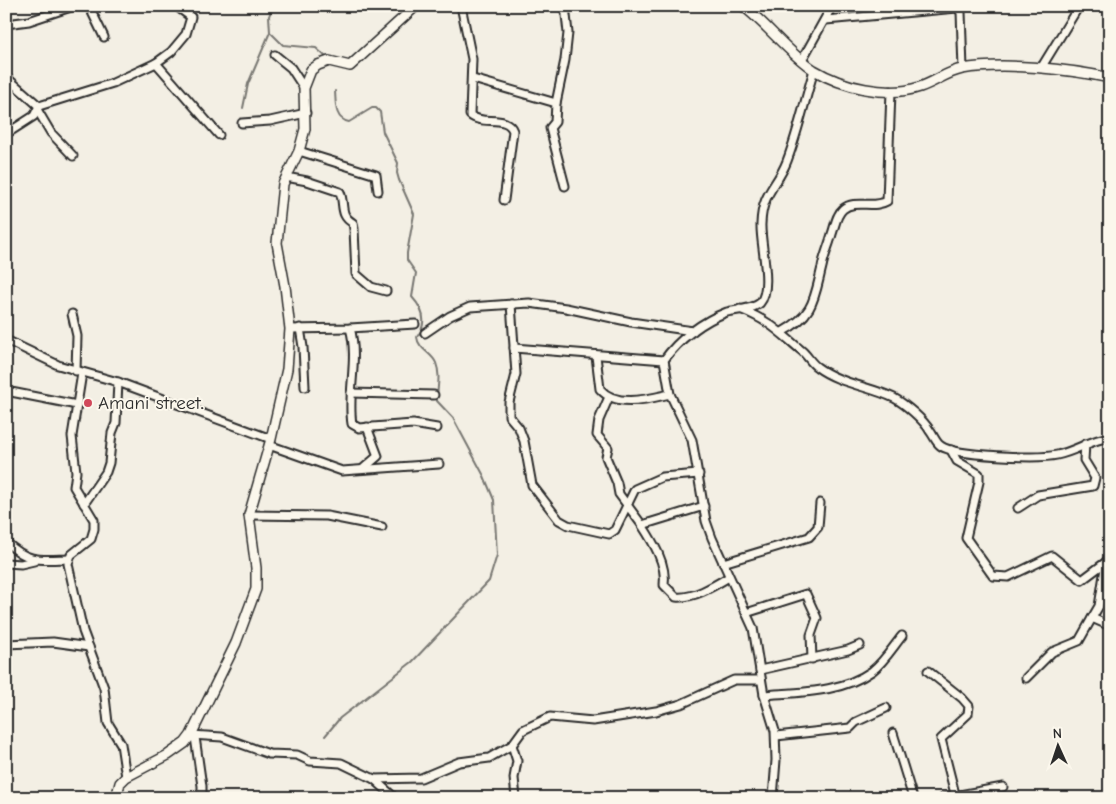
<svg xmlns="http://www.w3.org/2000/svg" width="1116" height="804" viewBox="0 0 1116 804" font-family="'Comic Neue',sans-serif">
	<rect width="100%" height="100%" fill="#f3efe4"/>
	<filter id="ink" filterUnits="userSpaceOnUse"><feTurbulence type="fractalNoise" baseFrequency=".02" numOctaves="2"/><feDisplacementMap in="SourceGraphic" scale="10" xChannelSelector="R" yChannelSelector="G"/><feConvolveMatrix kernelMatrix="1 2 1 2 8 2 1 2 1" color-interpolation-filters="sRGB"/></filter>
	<g filter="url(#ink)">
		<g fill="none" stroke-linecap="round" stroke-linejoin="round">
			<!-- stream -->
			<g stroke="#787772" stroke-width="2">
				<polyline points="271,33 283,45 316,48 326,57"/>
				<polyline points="243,108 248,84 270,32 269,16 273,6"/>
				<path d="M325,736L340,718L412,662L489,581L497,555L494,500L484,476L453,418L437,401C437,388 441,376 436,363C432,353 418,349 417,337C428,323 423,309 412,297L416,273L407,260V253L414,214L399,180L397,173L398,163L383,132L380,112L376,108H372L349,122C334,119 336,103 335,91"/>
			</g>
			<defs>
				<g id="minor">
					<polyline points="89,6 104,37"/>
					<path d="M461,6L472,59L470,115C482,126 507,114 513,131L504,200"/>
					<polyline points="826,20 957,8 961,12 963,69"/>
					<polyline points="6,24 29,21 74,6"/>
					<polyline points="275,55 291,68 304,88"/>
					<polyline points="802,60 832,6"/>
					<polyline points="156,63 219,135"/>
					<polyline points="1041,68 1079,6"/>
					<polyline points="6,77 39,106 113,83 156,63 171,52 186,34 191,17 176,6"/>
					<polyline points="473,79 556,103"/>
					<polyline points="38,111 51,133 73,156"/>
					<polyline points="242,123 270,121 306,113"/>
					<polyline points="6,134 34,116 38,108"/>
					<polyline points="299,151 376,175 378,191"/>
					<path d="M286,177L307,181L340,192C345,205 339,215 353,223L354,229L356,274L371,287L386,291"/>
					<polyline points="565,186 550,128 555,122 556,103 565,60 568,33 565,6"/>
					<polyline points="511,304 516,374 509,402 509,416 519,428 524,441 532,485 559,520 568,525 609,534 615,530 635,489 662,477 699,474"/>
					<path d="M740,309C770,321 778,331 802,351C807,355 811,363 817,367C840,384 869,386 894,398C905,404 924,420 930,431C934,436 936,443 941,446C955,456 1039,459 1057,455C1076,451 1090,440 1110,437"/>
					<polyline points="72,314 77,336 76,371"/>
					<polyline points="300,328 303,347 305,387"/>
					<path d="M350,328C359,359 347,392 352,424L359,428L413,424L437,428"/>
					<polyline points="290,329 350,328 415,324"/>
					<path d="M782,332C814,315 814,299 822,267C824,256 829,245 832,234C835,226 836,215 843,209C855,199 874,209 887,201L891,91"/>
					<polyline points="425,333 450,316 470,307 529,303 566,308 631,322 693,331"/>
					<polyline points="6,340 58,365 118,382 271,439"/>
					<polyline points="514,348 664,360"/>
					<path d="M596,356L600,389C616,408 648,399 670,394"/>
					<polyline points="82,373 72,436 76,472 74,487 94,520 94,529 91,539 71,555 68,564 83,631 104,688 108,723 121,744 126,777"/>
					<polyline points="6,391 77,405"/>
					<polyline points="351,393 434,395"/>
					<polyline points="609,397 599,420 597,435 608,448 606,457 617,483 619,494 642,525 704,506"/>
					<polyline points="269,445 342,471 439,464"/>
					<polyline points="951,450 957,461 979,474 979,482 966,538 993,576 1008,577 1052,556 1082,580 1106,562"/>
					<polyline points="364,468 378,456 367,427"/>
					<polyline points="84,504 106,472 109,463 112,433 116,423 118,382"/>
					<polyline points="1018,508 1038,495 1093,486 1095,478 1084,460 1085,444"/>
					<polyline points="249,515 327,516 382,527"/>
					<path d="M642,525C653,542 667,564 664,585L676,597C693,599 714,586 729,577"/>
					<path d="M6,542C29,563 39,560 68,559"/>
					<polyline points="1110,556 1106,562 1099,606 1092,618 1110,626"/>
					<polyline points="6,563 21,564 34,561"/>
					<polyline points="723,563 809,537 818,527 820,503"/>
					<polyline points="746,613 806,594 817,618 811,635 812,659"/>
					<polyline points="6,644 53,642 89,647"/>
					<polyline points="760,670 848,650 860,645"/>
					<polyline points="928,671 962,698 969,706 968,714 941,739 955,794"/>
					<polyline points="1026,678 1052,652 1079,641 1092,618"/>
					<path d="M764,695C801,692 841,693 872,671C884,662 893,647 902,636"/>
					<polyline points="893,733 913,798"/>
					<polyline points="191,735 222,737 269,754 297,755 310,761 341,763 374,779 395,798"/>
					<polyline points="776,736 850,728 856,722 886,708"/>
					<polyline points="195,737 202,786 202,798"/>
					<polyline points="374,779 421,778 459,762 489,758 512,745"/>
					<polyline points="516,798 514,778 517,761 512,745 523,730 550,717 593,721 656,711 681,704 734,680 761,680"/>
					<path d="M773,798L776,760L775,731L764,695L753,628L712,538L706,521L692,440L670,394L664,360C679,339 703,321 727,312C736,310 754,309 760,303C773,288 760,244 761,224C762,192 777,187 787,161C798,132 805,100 814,70"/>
					<polyline points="943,798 1003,787"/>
				</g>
				<g id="tertiary">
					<path d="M743,6C768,25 788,53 814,70C842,87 888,98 920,87C935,82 947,72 962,69C1005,62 1068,69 1110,78"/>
					<polyline points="116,798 120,783 126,777 168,755 185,743 191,735 236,643 256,589 256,568 249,515 271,439 287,369 290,329 285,286 277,243 283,184 299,151 305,129 304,88 311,70 318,65 329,61 350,66 416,6"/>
				</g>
			</defs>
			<!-- minor casing -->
			<use href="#minor" stroke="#2b2b2b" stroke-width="11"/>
			<!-- tertiary casing -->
			<use href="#tertiary" stroke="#2b2b2b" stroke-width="12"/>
			<!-- minor -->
			<use href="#minor" stroke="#fbf7ec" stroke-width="7"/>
			<!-- tertiary -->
			<use href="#tertiary" stroke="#fbf7ec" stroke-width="9"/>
		</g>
	</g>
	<!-- markers -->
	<circle fill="#d1495b" stroke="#fbf7ec" stroke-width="2" cx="88" cy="403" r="5"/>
	<g text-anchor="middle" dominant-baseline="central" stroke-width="4" stroke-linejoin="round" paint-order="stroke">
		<!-- poi labels -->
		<g font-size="19" fill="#2b2b2b" stroke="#fbf7ec" text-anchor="start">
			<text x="98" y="403">Amani street.</text>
		</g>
	</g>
	<!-- margin -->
	<rect width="1116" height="804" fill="none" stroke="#fbf7ec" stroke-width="25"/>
	<rect x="12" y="12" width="1091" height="779" fill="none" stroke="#2b2b2b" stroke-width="2" filter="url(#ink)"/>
	<!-- north arrow -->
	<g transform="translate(1058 746) rotate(357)" stroke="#fbf7ec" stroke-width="4" paint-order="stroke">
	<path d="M0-4L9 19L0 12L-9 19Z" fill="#2b2b2b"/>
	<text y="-8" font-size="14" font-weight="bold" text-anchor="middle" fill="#2b2b2b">N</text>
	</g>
</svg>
